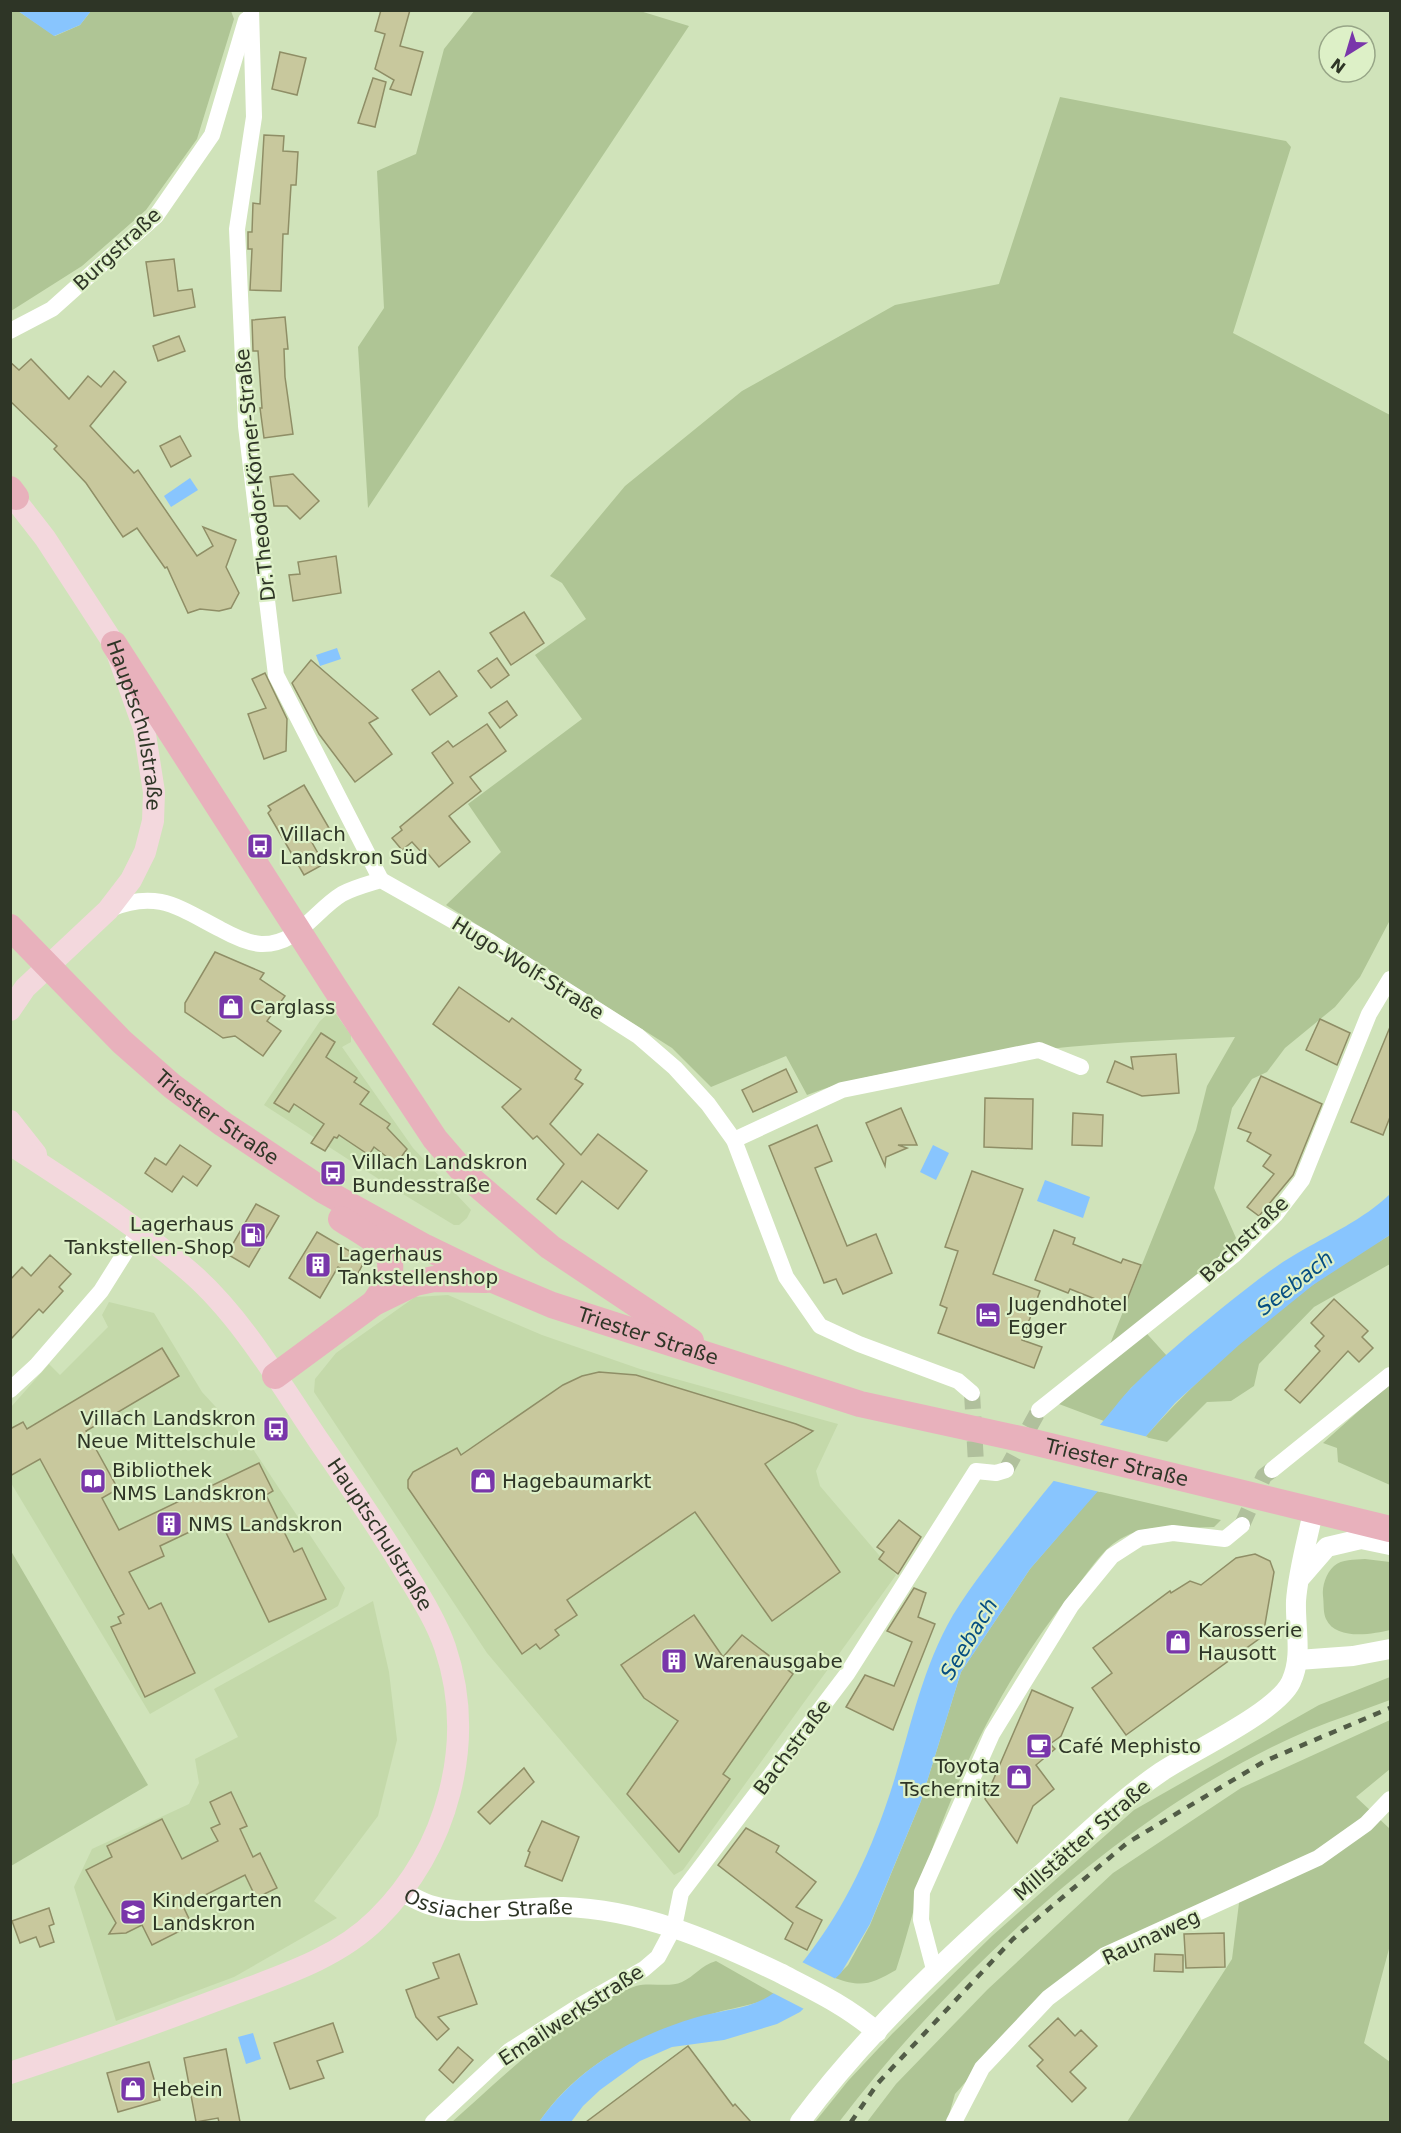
<svg xmlns="http://www.w3.org/2000/svg" width="1401" height="2133" viewBox="0 0 1401 2133" font-family="'DejaVu Sans',sans-serif">
	<rect width="100%" height="100%" fill="#d0e3ba"/>
	<!-- built -->
	<g fill="#c4d9aa">
		<polygon points="329,1013 335,1013 351,1035 351,1042 342,1047 413,1148 471,1210 467,1218 459,1225 454,1225 388,1185 264,1105 320,1021"/>
		<polygon points="448,1295 542,1335 640,1369 838,1424 816,1471 820,1486 896,1575 683,1870 674,1875 487,1653 314,1392 315,1379 336,1353 415,1297"/>
		<polygon points="109,1302 154,1313 202,1392 249,1443 345,1588 338,1606 150,1714 11,1483 11,1407 49,1364 60,1375 108,1327 102,1315"/>
		<polygon points="373,1601 389,1672 397,1740 378,1816 314,1901 337,1918 234,1977 116,2021 74,1887 92,1849 189,1804 199,1783 195,1759 238,1737 214,1689"/>
	</g>
	<!-- green -->
	<g fill="#afc595">
		<polygon points="475,10 640,11 689,26 368,508 358,347 384,308 377,171 416,154 444,49"/>
		<polygon points="11,11 18,11 55,36 80,25 91,11 231,11 234,19 197,139 146,210 82,266 11,311"/>
		<path d="M1060,97L1286,141L1291,147L1233,333L1390,415V920L1360,977L1335,1007L1285,1048L1267,1072L1252,1079L1232,1108L1214,1188L1236,1238L1219,1262L1140,1326L1167,1356L1131,1388L1104,1421L1051,1401L1106,1354L1196,1130L1207,1086L1235,1037C1130,1041 1035,1047 931,1065C888,1073 847,1079 807,1095L786,1056L711,1087L672,1048L446,905L501,852L468,804L582,719L535,655L586,619L562,583L550,576L625,486L742,391L895,305L999,284Z"/>
		<path d="M1390,1235V1264L1314,1307L1259,1364L1254,1386L1231,1401L1207,1402L1167,1442L1145,1437C1204,1371 1273,1310 1347,1261C1361,1251 1376,1244 1390,1235Z"/>
		<polygon points="1390,1383 1390,1485 1338,1462 1337,1448 1323,1443"/>
		<path d="M1097,1491L1221,1520L1214,1527C1185,1529 1150,1523 1124,1537C1103,1547 1089,1572 1074,1590C1013,1665 967,1753 934,1844C919,1885 910,1928 896,1970C872,1984 862,1988 835,1978L848,1965L870,1925L921,1801L961,1672L1030,1569Z"/>
		<polygon points="11,1551 148,1785 11,1866 10,1866"/>
		<path d="M1365,1559L1390,1562V1630C1373,1634 1336,1641 1326,1619C1323,1613 1324,1603 1323,1596C1322,1586 1326,1573 1334,1566C1342,1559 1354,1560 1365,1559Z"/>
		<path d="M1390,1677V1700C1364,1710 1336,1719 1309,1730C1133,1805 954,1971 839,2122H815L848,2081L892,2034L992,1936L1134,1810L1319,1705Z"/>
		<polygon points="1390,1720 1390,1769 1356,1797 1390,1829 1390,1945 1364,2043 1390,2062 1390,2122 1127,2122 1232,1959 1241,1887 1108,1947 998,2045 955,2094 947,2122 867,2122 896,2084 988,1989 1113,1873 1241,1788"/>
		<path d="M716,1961L776,1995C757,2005 735,2007 715,2013C643,2034 583,2059 539,2122H452C503,2077 571,2009 636,1986C650,1982 669,1988 682,1982C695,1976 700,1966 716,1961Z"/>
	</g>
	<!-- water -->
	<g fill="#88c5fe">
		<polygon points="18,11 91,11 80,25 54,36"/>
		<polygon points="190,478 198,490 171,507 164,496"/>
		<polygon points="337,648 341,659 320,666 316,655"/>
		<polygon points="933,1145 949,1153 936,1180 920,1172"/>
		<polygon points="1045,1180 1090,1197 1083,1218 1037,1201"/>
		<path d="M1390,1194V1235L1313,1285L1239,1345L1175,1403L1030,1569L961,1672L921,1801L870,1924L841,1973L800,2012L777,2024L724,2040L672,2047L640,2061L600,2090L583,2106L571,2122H539C577,2068 632,2037 694,2018C732,2007 761,2011 789,1979C834,1926 862,1873 885,1808C908,1744 918,1675 953,1615C974,1581 999,1551 1023,1519C1047,1488 1073,1458 1098,1427C1110,1414 1120,1399 1132,1387C1160,1359 1191,1333 1222,1308C1245,1290 1270,1269 1296,1254C1328,1235 1363,1220 1390,1194Z"/>
		<polygon points="253,2033 261,2059 246,2064 238,2037"/>
	</g>
	<!-- pier -->
	<g fill="#d0e3ba">
		<polygon points="1097,1424 1148,1437 1100,1492 1050,1480"/>
		<polygon points="800,1961 838,1980 806,2010 773,1993"/>
	</g>
	<!-- building -->
	<g fill="#c8c89d" stroke="#8f8e66" stroke-width="1.5">
		<polygon points="381,10 410,10 400,46 423,52 411,95 390,89 394,80 375,69 385,34 375,31"/>
		<polygon points="280,52 306,58 297,95 272,89"/>
		<polygon points="373,78 386,82 375,127 358,123"/>
		<polygon points="264,135 284,136 283,151 298,152 296,185 291,185 288,234 283,234 281,291 250,290 252,249 248,249 248,232 252,232 253,203 260,204"/>
		<polygon points="174,259 178,291 192,289 195,307 154,316 146,262"/>
		<polygon points="285,317 288,349 284,349 285,377 293,434 264,438 260,408 262,408 258,351 253,351 252,320"/>
		<polygon points="179,336 185,351 158,361 153,346"/>
		<polygon points="31,359 69,399 88,376 101,387 114,371 126,382 90,426 134,473 138,470 197,556 213,546 203,527 236,540 226,567 239,593 231,608 219,611 200,609 188,613 167,567 165,568 137,528 123,537 86,483 54,449 57,446 10,401 10,362 19,370"/>
		<polygon points="180,436 191,456 171,467 160,446"/>
		<polygon points="293,474 319,501 300,519 287,506 274,506 270,477"/>
		<polygon points="336,556 341,593 293,601 289,575 300,574 298,562"/>
		<polygon points="524,612 544,643 511,665 490,633"/>
		<polygon points="497,658 509,675 491,688 478,671"/>
		<polygon points="311,660 378,718 369,723 392,754 355,782 319,734 292,683"/>
		<polygon points="439,671 457,696 430,715 412,690"/>
		<polygon points="265,673 287,719 286,751 264,759 248,714 266,708 252,679"/>
		<polygon points="507,701 517,715 500,728 489,713"/>
		<polygon points="487,724 506,751 470,777 481,791 449,816 470,842 439,867 425,850 422,853 412,842 402,850 392,838 402,830 400,827 453,783 432,753 448,741 453,747"/>
		<polygon points="304,785 329,828 310,839 324,864 304,875 268,813 271,810 268,806"/>
		<polygon points="215,952 264,973 260,979 285,996 267,1021 281,1031 263,1056 235,1036 223,1038 185,1012 185,1003"/>
		<polygon points="459,987 509,1022 512,1018 581,1070 575,1079 583,1084 550,1124 581,1155 598,1134 647,1171 618,1209 582,1181 556,1214 537,1199 564,1164 537,1136 533,1139 502,1107 521,1089 433,1024"/>
		<polygon points="1320,1019 1350,1033 1337,1065 1306,1050"/>
		<polygon points="1390,1027 1390,1117 1383,1135 1351,1122"/>
		<polygon points="321,1033 335,1042 326,1057 357,1078 354,1082 369,1092 360,1104 390,1124 387,1128 407,1149 396,1164 374,1147 369,1155 339,1135 337,1138 334,1137 325,1151 311,1143 324,1124 294,1104 289,1112 274,1103"/>
		<polygon points="1176,1054 1179,1093 1142,1096 1107,1082 1115,1061 1133,1069 1131,1057"/>
		<polygon points="786,1069 797,1092 753,1112 742,1090"/>
		<polygon points="1261,1076 1322,1104 1293,1175 1259,1216 1247,1207 1274,1174 1263,1166 1271,1155 1247,1141 1251,1133 1238,1128"/>
		<polygon points="985,1098 1033,1099 1032,1149 984,1147"/>
		<polygon points="901,1108 917,1145 898,1145 907,1148 886,1157 885,1166 866,1123"/>
		<polygon points="1073,1113 1103,1115 1102,1146 1072,1145"/>
		<polygon points="817,1125 832,1161 815,1168 847,1246 876,1234 892,1273 843,1294 836,1279 824,1283 769,1146"/>
		<polygon points="180,1145 211,1166 197,1186 183,1176 172,1192 145,1173 155,1158 166,1165"/>
		<polygon points="972,1171 1023,1189 993,1274 1040,1291 1022,1340 1042,1347 1034,1368 938,1333 947,1308 940,1305 958,1251 945,1247"/>
		<polygon points="256,1204 279,1216 249,1267 227,1254"/>
		<polygon points="1054,1230 1075,1238 1073,1244 1121,1263 1123,1259 1141,1265 1123,1310 1070,1289 1068,1293 1035,1280"/>
		<polygon points="317,1232 365,1260 356,1277 338,1267 320,1298 289,1278"/>
		<polygon points="50,1255 71,1274 59,1287 63,1291 43,1313 39,1309 10,1340 10,1280 22,1267 31,1276"/>
		<polygon points="1334,1299 1368,1331 1362,1337 1373,1348 1359,1362 1348,1351 1300,1403 1285,1390 1320,1351 1315,1346 1324,1336 1311,1323"/>
		<polygon points="162,1348 179,1376 86,1431 118,1489 102,1498 119,1530 259,1463 273,1491 266,1495 294,1552 302,1548 326,1599 269,1622 219,1518 160,1546 164,1556 129,1572 149,1609 161,1603 195,1673 145,1697 111,1627 121,1623 118,1617 124,1614 40,1459 10,1476 10,1429 23,1422 27,1429"/>
		<polygon points="599,1372 636,1375 796,1424 813,1431 765,1464 840,1572 772,1621 695,1512 567,1600 577,1615 555,1630 559,1635 540,1649 536,1644 522,1654 408,1488 408,1480 413,1472 457,1448 461,1455 563,1385 582,1376"/>
		<polygon points="899,1520 921,1537 898,1574 879,1559 884,1552 877,1547"/>
		<polygon points="1255,1554 1270,1561 1274,1572 1263,1636 1126,1735 1092,1688 1112,1673 1093,1648 1170,1591 1171,1593 1190,1581 1201,1585 1236,1558"/>
		<polygon points="914,1588 926,1593 918,1617 935,1624 893,1730 846,1707 865,1675 894,1686 912,1642 887,1631"/>
		<polygon points="694,1615 723,1657 742,1635 793,1674 723,1774 730,1779 679,1852 627,1794 678,1721 644,1698 621,1665"/>
		<polygon points="1032,1690 1073,1708 1061,1736 1050,1744 1055,1749 1036,1765 1054,1789 1033,1806 1017,1843 985,1799"/>
		<polygon points="524,1768 534,1782 490,1824 478,1812"/>
		<polygon points="231,1792 247,1826 240,1829 253,1857 260,1853 277,1888 256,1898 245,1875 183,1906 192,1925 152,1945 142,1925 126,1933 109,1934 116,1923 86,1870 112,1857 107,1846 162,1819 182,1859 218,1841 211,1828 220,1824 210,1802"/>
		<polygon points="542,1821 579,1837 562,1881 525,1866 530,1852 528,1851"/>
		<polygon points="746,1828 779,1846 776,1852 816,1882 796,1907 822,1920 807,1950 785,1939 793,1923 718,1865"/>
		<polygon points="49,1908 54,1924 49,1926 54,1942 40,1947 36,1937 20,1943 12,1921"/>
		<polygon points="1224,1933 1225,1967 1186,1968 1184,1934"/>
		<polygon points="459,1954 477,2004 438,2017 449,2029 437,2040 416,2017 406,1990 439,1978 433,1963"/>
		<polygon points="1155,1954 1183,1955 1183,1972 1154,1971"/>
		<polygon points="1058,2018 1075,2036 1081,2030 1097,2046 1070,2072 1086,2088 1072,2102 1037,2066 1043,2060 1029,2046"/>
		<polygon points="333,2023 343,2052 317,2061 324,2078 290,2089 274,2043"/>
		<polygon points="688,2046 733,2106 735,2104 751,2122 586,2122"/>
		<polygon points="458,2047 473,2060 453,2083 439,2070"/>
		<polygon points="226,2049 240,2122 219,2122 218,2118 196,2122 184,2058"/>
		<polygon points="149,2062 160,2100 118,2112 107,2073"/>
	</g>
	<g fill="none" stroke-linecap="round" stroke-linejoin="round">
		<!-- minor-tunnel -->
		<g stroke="#b0c09c" stroke-width="16" stroke-dasharray="16 8" stroke-linecap="butt">
			<polyline points="972,1393 976,1463"/>
			<polyline points="1006,1470 1039,1410"/>
			<polyline points="1242,1525 1264,1476 1272,1470"/>
		</g>
		<!-- minor -->
		<g stroke="#fff" stroke-width="16">
			<polyline points="251,10 254,117 237,229 246,426 276,675 381,880"/>
			<polyline points="10,331 52,309 156,216 212,135 246,20"/>
			<path d="M110,909C158,889 179,908 222,930C233,936 247,943 261,944C298,945 314,911 342,894C353,888 368,884 381,880L489,941L638,1036L675,1068L708,1104L734,1140L786,1277L820,1326L859,1344L958,1381L972,1393"/>
			<polyline points="734,1140 842,1090 1039,1050 1081,1067"/>
			<polyline points="10,1390 36,1366 101,1291 138,1232"/>
			<polyline points="1039,1410 1234,1255 1276,1214 1302,1180 1369,1014 1390,979"/>
			<polyline points="1272,1470 1390,1375"/>
			<polyline points="935,1973 921,1920 922,1892 992,1734 1071,1606 1112,1556 1140,1538 1173,1533 1225,1539 1242,1525"/>
			<polyline points="433,2122 509,2051 581,2005 644,1969 658,1957 674,1927 681,1893 847,1674 976,1471 996,1473 1006,1470"/>
			<polyline points="954,2122 982,2068 1048,1998 1105,1955 1318,1858 1366,1824 1390,1799"/>
		</g>
		<!-- tertiary -->
		<g stroke="#fff" stroke-width="20">
			<polyline points="1301,1577 1327,1547 1361,1539 1390,1545"/>
			<polyline points="1298,1660 1353,1656 1390,1649"/>
			<path id="s1" d="M401,1892C411,1896 420,1902 430,1905C472,1918 520,1906 563,1907C640,1909 711,1940 780,1973C815,1991 847,2006 877,2032"/>
			<path d="M800,2122C870,2028 959,1946 1047,1869C1084,1836 1120,1800 1161,1772C1192,1751 1276,1713 1291,1682C1303,1656 1295,1629 1296,1601C1298,1572 1307,1541 1313,1512"/>
		</g>
		<!-- secondary -->
		<g stroke="#f3d8dd" stroke-width="22">
			<path id="s2" d="M10,493L45,538L114,644L144,728L154,792L153,821L145,852L131,880L108,910L25,988L10,1010"/>
			<polyline points="10,1121 36,1154"/>
			<path id="s3" d="M10,1144C71,1184 135,1224 190,1272C241,1316 281,1385 319,1441C348,1483 377,1525 403,1568C418,1593 435,1618 445,1647C477,1742 448,1849 377,1919C336,1960 277,1977 225,1997C154,2024 83,2049 10,2073"/>
		</g>
		<!-- primary -->
		<g stroke="#e8b1bc" stroke-width="26">
			<polyline points="10,489 16,497"/>
			<polyline points="114,644 335,988 435,1139 467,1176 550,1247 691,1341"/>
			<path id="s4" d="M10,927L122,1042L172,1086L223,1124L324,1191L425,1247L493,1280L552,1305L860,1404L1025,1440L1390,1529"/>
			<path d="M341,1219C383,1246 409,1254 374,1303"/>
			<polyline points="275,1376 374,1303 415,1283 434,1279 486,1280"/>
		</g>
		<!-- rail -->
		<polyline stroke="#525c47" stroke-width="4.5" stroke-dasharray="8 8" stroke-linecap="butt" points="851,2122 878,2083 1013,1939 1127,1843 1265,1761 1390,1708"/>
	</g>
	<!-- icons -->
	<defs>
		<symbol id="bus-square" viewBox="-11 -11 22 22"><rect x="-9" y="-9" width="18" height="18" rx="4" fill="#7936aa" stroke="#ddf0c7"/><path d="M-5-6H5V4H4V6H2V4H-2V6H-4V4H-5ZM-3.5-4V0h7V-4ZM-3.5 1.2v1.5H-2V1.2ZM2 1.2v1.5H3.5V1.2Z" fill="#fff"/></symbol>
		<symbol id="shop-square" viewBox="-11 -11 22 22"><rect x="-9" y="-9" width="18" height="18" rx="4" fill="#7936aa" stroke="#ddf0c7"/><path d="M-5-2.5h2.3a2.7 3.5 0 0 1 5.4 0H5L5.5 6h-11ZM-1.5-2.5h3a1.5 2.3 0 0 0-3 0Z" fill="#fff"/></symbol>
		<symbol id="fuel-square" viewBox="-11 -11 22 22"><rect x="-9" y="-9" width="18" height="18" rx="4" fill="#7936aa" stroke="#ddf0c7"/><path d="M-5.5-6h7V0h2V4h1.3V-2.5L3-4.5l.8-.8L6-3V5H2.5V1h-1V6h-7ZM-4.2-4.7v3.2H.2V-4.7Z" fill="#fff"/></symbol>
		<symbol id="building-square" viewBox="-11 -11 22 22"><rect x="-9" y="-9" width="18" height="18" rx="4" fill="#7936aa" stroke="#ddf0c7"/><path d="M-4-6H4V6H1V3H-1V6H-4ZM-2.5-4.3h1.7v1.8h-1.7ZM.8-4.3h1.7v1.8H.8ZM-2.5-1h1.7V.8h-1.7ZM.8-1h1.7V.8H.8Z" fill="#fff"/></symbol>
		<symbol id="hotel-square" viewBox="-11 -11 22 22"><rect x="-9" y="-9" width="18" height="18" rx="4" fill="#7936aa" stroke="#ddf0c7"/><path d="M-6-4.5h1.5V1H6V5H4.5V3h-9V5H-6ZM-4 0a1.8 1.8 0 1 1 3.6 0ZM.5 0V-2.5h3Q6-2.5 6 0Z" fill="#fff"/></symbol>
		<symbol id="library-square" viewBox="-11 -11 22 22"><rect x="-9" y="-9" width="18" height="18" rx="4" fill="#7936aa" stroke="#ddf0c7"/><path d="M-6-4Q-3-5.5-.7-3.5V5Q-3 3-6 4ZM6-4Q3-5.5 .7-3.5V5Q3 3 6 4Z" fill="#fff"/></symbol>
		<symbol id="cafe-square" viewBox="-11 -11 22 22"><rect x="-9" y="-9" width="18" height="18" rx="4" fill="#7936aa" stroke="#ddf0c7"/><path d="M-5.5-4.5H6V0H3Q3 3.5 0 3.5H-2.5Q-5.5 3.5-5.5 0ZM3-3.2v2h1.7v-2ZM-6 4.5H4V6H-6Z" fill="#fff"/></symbol>
		<symbol id="school-square" viewBox="-11 -11 22 22"><rect x="-9" y="-9" width="18" height="18" rx="4" fill="#7936aa" stroke="#ddf0c7"/><path d="M0-5L7-2L0 1L-7-2ZM-4 1L0 2.5L4 1V4Q0 6-4 4Z" fill="#fff"/></symbol>
	</defs>
	<g fill-rule="evenodd">
		<use href="#bus-square" x="245" y="831" width="30" height="30"/>
		<use href="#shop-square" x="216" y="992" width="30" height="30"/>
		<use href="#bus-square" x="318" y="1158" width="30" height="30"/>
		<use href="#fuel-square" x="238" y="1220" width="30" height="30"/>
		<use href="#building-square" x="303" y="1250" width="30" height="30"/>
		<use href="#hotel-square" x="973" y="1300" width="30" height="30"/>
		<use href="#bus-square" x="261" y="1414" width="30" height="30"/>
		<use href="#library-square" x="78" y="1466" width="30" height="30"/>
		<use href="#shop-square" x="468" y="1466" width="30" height="30"/>
		<use href="#building-square" x="154" y="1509" width="30" height="30"/>
		<use href="#shop-square" x="1163" y="1627" width="30" height="30"/>
		<use href="#building-square" x="659" y="1646" width="30" height="30"/>
		<use href="#cafe-square" x="1024" y="1731" width="30" height="30"/>
		<use href="#shop-square" x="1004" y="1762" width="30" height="30"/>
		<use href="#school-square" x="118" y="1897" width="30" height="30"/>
		<use href="#shop-square" x="118" y="2074" width="30" height="30"/>
	</g>
	<g text-anchor="middle" dominant-baseline="central" stroke-width="4.5" stroke-linejoin="round" paint-order="stroke">
		<!-- street labels -->
		<g font-size="20" fill="#2e3526" stroke="#ddf0c7">
			<text transform="translate(117 249) rotate(-43)">Burgstraße</text>
			<text transform="translate(255 475) rotate(-96)">Dr.Theodor-Körner-Straße</text>
			<text stroke="none"><textPath href="#s2" startOffset="268">Hauptschulstraße</textPath></text>
			<text transform="translate(528 968) rotate(32)">Hugo-Wolf-Straße</text>
			<text stroke="none"><textPath href="#s4" startOffset="282">Triester Straße</textPath></text>
			<text transform="translate(1244 1239) rotate(-44)">Bachstraße</text>
			<text stroke="none"><textPath href="#s4" startOffset="768">Triester Straße</textPath></text>
			<text stroke="none"><textPath href="#s4" startOffset="1254">Triester Straße</textPath></text>
			<text stroke="none"><textPath href="#s3" startOffset="546">Hauptschulstraße</textPath></text>
			<text transform="translate(792 1747) rotate(-53)">Bachstraße</text>
			<text transform="translate(1082 1840) rotate(-41)">Millstätter Straße</text>
			<text stroke="none"><textPath href="#s1" startOffset="90">Ossiacher Straße</textPath></text>
			<text transform="translate(1151 1937) rotate(-25)">Raunaweg</text>
			<text transform="translate(571 2015) rotate(-33)">Emailwerkstraße</text>
		</g>
		<!-- poi labels -->
		<g font-size="20" fill="#2e3526" stroke="#ddf0c7" text-anchor="start">
			<text x="280" y="834">Villach<tspan x="280" dy="23">Landskron Süd</tspan></text>
			<text x="250" y="1007">Carglass</text>
			<text x="352" y="1162">Villach Landskron<tspan x="352" dy="23">Bundesstraße</tspan></text>
			<text x="234" y="1224" text-anchor="end">Lagerhaus<tspan x="234" dy="23">Tankstellen-Shop</tspan></text>
			<text x="338" y="1254">Lagerhaus<tspan x="338" dy="23">Tankstellenshop</tspan></text>
			<text x="1008" y="1304">Jugendhotel<tspan x="1008" dy="23">Egger</tspan></text>
			<text x="256" y="1418" text-anchor="end">Villach Landskron<tspan x="256" dy="23">Neue Mittelschule</tspan></text>
			<text x="112" y="1470">Bibliothek<tspan x="112" dy="23">NMS Landskron</tspan></text>
			<text x="502" y="1481">Hagebaumarkt</text>
			<text x="188" y="1524">NMS Landskron</text>
			<text x="1198" y="1630">Karosserie<tspan x="1198" dy="23">Hausott</tspan></text>
			<text x="694" y="1661">Warenausgabe</text>
			<text x="1058" y="1746">Café Mephisto</text>
			<text x="1000" y="1766" text-anchor="end">Toyota<tspan x="1000" dy="23">Tschernitz</tspan></text>
			<text x="152" y="1900">Kindergarten<tspan x="152" dy="23">Landskron</tspan></text>
			<text x="152" y="2089">Hebein</text>
		</g>
		<!-- water labels -->
		<g font-size="21" font-style="italic" fill="#054e81" stroke="#ddf0c7">
			<text transform="translate(1295 1283) rotate(-38)">Seebach</text>
			<text transform="translate(969 1639) rotate(-59)">Seebach</text>
		</g>
	</g>
	<!-- border -->
	<rect width="1401" height="2133" fill="none" stroke="#2e3526" stroke-width="24"/>
	<!-- north arrow -->
	<g transform="translate(1347 54) rotate(217)"><circle r="28" fill="#ddf0c7" stroke="#97a587" stroke-width="1.5"/>
	<path d="M0-4.5L10 22L0 15L-10 22Z" fill="#7936aa"/>
	<text y="-9" font-size="16" font-weight="bold" text-anchor="middle" fill="#2e3526">N</text>
	</g>
</svg>
